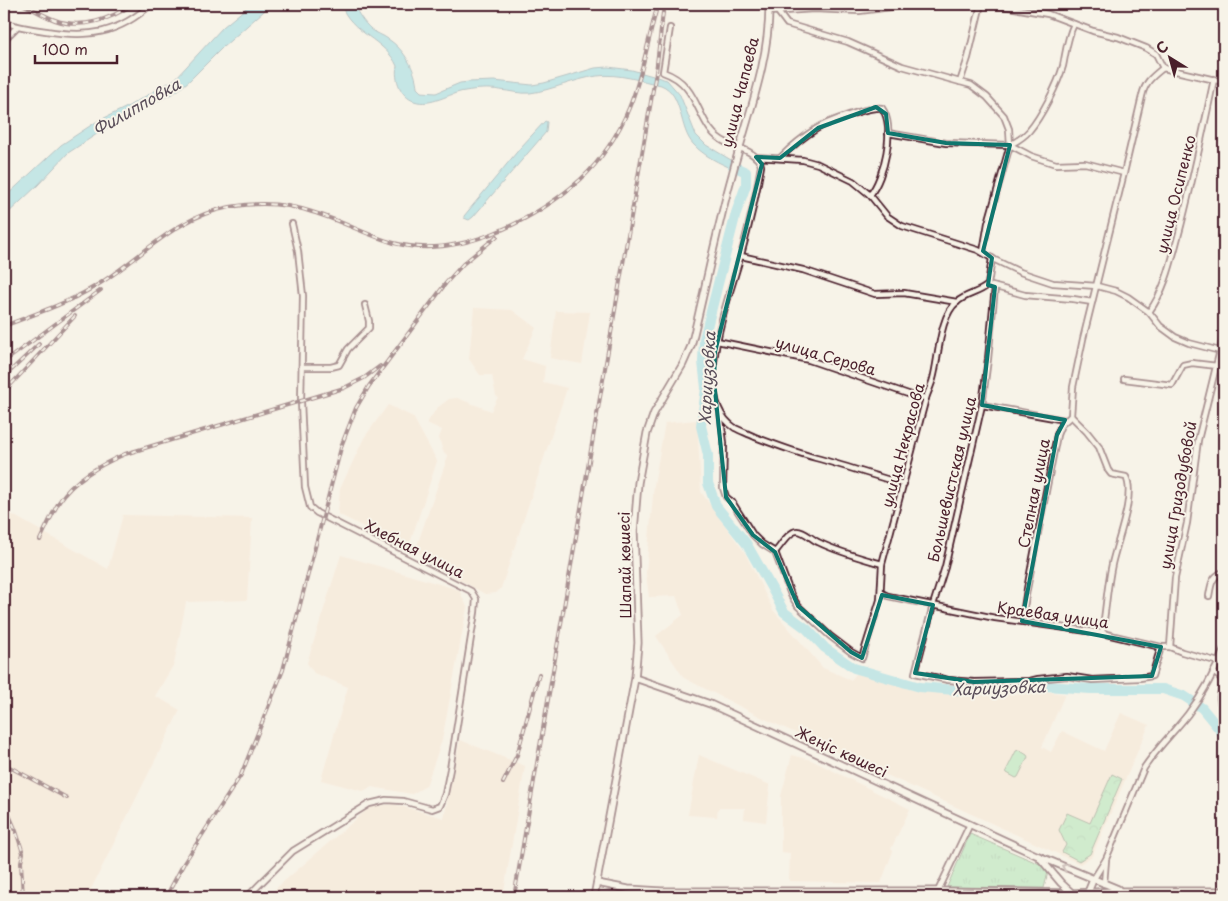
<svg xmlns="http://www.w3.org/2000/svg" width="1228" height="901" viewBox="0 0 1228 901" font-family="'Playpen Sans',sans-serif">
	<defs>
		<pattern id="forest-crowns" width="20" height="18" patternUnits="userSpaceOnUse" patternTransform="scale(1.25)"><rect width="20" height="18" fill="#a0e3ae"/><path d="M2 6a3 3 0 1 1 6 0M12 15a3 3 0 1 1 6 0" fill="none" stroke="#8bc296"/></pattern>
		<pattern id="park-tufts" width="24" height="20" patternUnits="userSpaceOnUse" patternTransform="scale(1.25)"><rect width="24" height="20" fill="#a0e3ae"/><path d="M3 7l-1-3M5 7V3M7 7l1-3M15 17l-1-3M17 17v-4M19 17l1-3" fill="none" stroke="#8bc296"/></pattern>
	</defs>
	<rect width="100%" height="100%" fill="#f7f3e8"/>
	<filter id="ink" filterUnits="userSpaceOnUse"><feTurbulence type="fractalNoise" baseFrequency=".02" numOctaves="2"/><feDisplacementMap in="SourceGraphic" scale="10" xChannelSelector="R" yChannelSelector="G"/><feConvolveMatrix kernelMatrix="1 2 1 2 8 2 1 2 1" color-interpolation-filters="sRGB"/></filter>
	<g filter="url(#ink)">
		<!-- built -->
		<g fill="#f4e4d1">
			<polygon points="474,308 512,310 536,328 522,359 545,366 543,382 567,388 501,588 496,593 485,594 423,559 424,555 415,551 448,456 443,451 439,438 442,430 427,423 437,408 449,399 457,398 491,411 498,397 496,396 492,375 480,375 469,359"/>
			<polygon points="556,311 590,312 582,364 550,358"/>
			<polygon points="388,405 413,417 437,461 408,549 338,514 340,489 364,438"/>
			<polygon points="697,420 701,492 745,553 773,610 823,668 851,680 857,673 917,691 1012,695 1043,691 1065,694 1042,747 1051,752 1062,731 1104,751 1121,713 1149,725 1092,856 1080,864 763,718 684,678 656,636 683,615 676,596 649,597 646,573 654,485 665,423"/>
			<polygon points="4,510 108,569 123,515 252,518 247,600 186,602 174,664 155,696 180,710 87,897 4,897"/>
			<polygon points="341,555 459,590 467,607 442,740 426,786 412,794 372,787 363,791 321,780 348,687 314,673 307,663"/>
			<polygon points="460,740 525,766 503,897 266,897 370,807 393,804 444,818"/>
			<polygon points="699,755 770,785 766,822 744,819 745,808 718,808 717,817 688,815"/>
			<polygon points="792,755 811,760 910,809 891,849 893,851 881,883 789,881 790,853 781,852 781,796"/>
		</g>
		<!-- forest -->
		<polygon fill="url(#forest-crowns)" stroke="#75816c" points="1112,774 1122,779 1090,854 1079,861 1062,852 1066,845 1059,830 1067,813 1090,823"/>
		<!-- park -->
		<polygon fill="url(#park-tufts)" stroke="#75816c" points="970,834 1049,868 1044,888 947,887"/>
		<!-- pitch -->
		<polygon fill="#a0e3ae" stroke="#75816c" points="1019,750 1027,755 1028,757 1018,777 1016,778 1007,773 1006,771 1016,751"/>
		<!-- water -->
		<g fill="#87d7e3" stroke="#6f8d99">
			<polygon points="251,4 272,4 223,47 190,80 177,91 100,132 68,153 38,185 4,217 4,198 61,145 96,122 127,107 175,79 223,27"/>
			<path d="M341,4H353C358,13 363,22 371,29C377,34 383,35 388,39C404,49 416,70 417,88L421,92L436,93L460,83L469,82L494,81L532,85L544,83L595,68L608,67L632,70L667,80L680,95L696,135L706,145L746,169L744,174C727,166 707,159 694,145C678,129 684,94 661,85C641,81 618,73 597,76C574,79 553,90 530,93C520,94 510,91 500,90C488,88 477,89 465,91C449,93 431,107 414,101C401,97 394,79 397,66C386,40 350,33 341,4Z"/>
			<polygon points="545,121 547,122 546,132 473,217 469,220 464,218 464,216 521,147"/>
		</g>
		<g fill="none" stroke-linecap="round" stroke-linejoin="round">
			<!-- river -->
			<polyline stroke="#87d7e3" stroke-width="10" points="733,166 746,172 746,185 736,213 704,339 703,362 706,388 701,426 708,455 708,483 716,506 746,543 772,589 784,612 807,629 825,648 854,668 920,687 966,691 1031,685 1091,689 1163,689 1184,696 1202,708 1224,735"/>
			<defs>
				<g id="minor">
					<polyline points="616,4 646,6"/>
					<polyline points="991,4 1048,14 1093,31 1118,37 1146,48 1156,54 1163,68 1224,82"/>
					<polyline points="769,12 814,9 859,11 899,6 938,4"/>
					<polyline points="778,12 787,24 848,42 902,66 971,85 987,97 1004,116 1009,129 1010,145 988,223 983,252"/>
					<path d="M4,22C18,27 31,29 46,31C88,38 119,34 151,4"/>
					<path d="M670,28L663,72C704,86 694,128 727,143C738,147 759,153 761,166C756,196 749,226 741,255C730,296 688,398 735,428C741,431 749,434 755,437C776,445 795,452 816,458C846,466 874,476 904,484"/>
					<polyline points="4,40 17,27"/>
					<polyline points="960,82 968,58 981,4"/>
					<polyline points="888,133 946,143 1010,145 1031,156 1056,164 1085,163 1124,173"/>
					<path d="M1010,145C1017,141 1023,138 1029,131C1041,117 1058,84 1063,66C1066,51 1067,38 1074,24"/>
					<polyline points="756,157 803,160 818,164 853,181 870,195 887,216 902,226 978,250 995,260 1020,272 1053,283 1097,286 1116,291 1128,297 1149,312 1160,326 1175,337 1189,343 1224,352"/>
					<path d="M780,158C791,147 803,137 816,129C827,122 870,106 882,108C896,128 884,178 870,195"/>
					<polyline points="741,256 803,270 875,294 904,293 957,302"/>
					<polyline points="992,286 1025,295 1073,299 1092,302"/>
					<polyline points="995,287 988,359 982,405 945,567 933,605 915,673 948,680 974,682 1030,681 1038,679 1067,676 1092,680 1140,678 1152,676 1161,647"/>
					<path d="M1149,312C1165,290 1171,263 1178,237C1192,185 1203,131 1214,79"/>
					<polyline points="717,341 809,360 911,395 926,398"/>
					<polyline points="302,367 331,367 339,365 348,349 369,328 369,321 365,305"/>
					<polyline points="1124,379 1172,385 1183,365 1192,363 1217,366"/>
					<polyline points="982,405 1065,420"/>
					<path d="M720,412L724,443L723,488L726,497L732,502L753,535L762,544L775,552L791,595L798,606L830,636L851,652L862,658L880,600L882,564L926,398C928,392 931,386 933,379C939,358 939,316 957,302C966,294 979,293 988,285L992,258"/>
					<path d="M1071,416L1087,432L1099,447L1108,470L1111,474L1126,477C1136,495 1116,544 1112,564C1107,587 1106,610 1102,633"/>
					<path d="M775,552C780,547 789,531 797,531C805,531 811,539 818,542C838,552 861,558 882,564"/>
					<polyline points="882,593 888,596 995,618 1102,633 1161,647 1170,647 1182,652 1219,662"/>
					<path d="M1209,596C1211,586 1211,578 1221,573L1224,574"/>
					<path d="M1022,621L1027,589L1057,435L1061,425L1071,416L1073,387L1083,339L1124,173L1142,96C1145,82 1152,77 1163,68"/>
					<polyline points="1170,647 1175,578 1187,523 1198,440 1224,334"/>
					<path d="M1213,672L1221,678L1224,683C1220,692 1217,701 1224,709"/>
					<path d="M1093,880L1106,859L1144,768C1157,748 1174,732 1188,714C1203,694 1215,672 1224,649"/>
					<polyline points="1104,884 1106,860"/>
					<polyline points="938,891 970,824"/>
					<polyline points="247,897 293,851 369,804 386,800 403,801 432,809 440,806 445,794 450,769 475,612 476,599 471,591 317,513 310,507 305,487 301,402 303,296 298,251 292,224"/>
				</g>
				<g id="tertiary">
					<polyline points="635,678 710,704 1036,855 1118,889"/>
					<polyline points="1040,858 1061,883 1072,893"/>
					<polyline points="597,883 628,889 661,891 938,891 1072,893 1120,891 1224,891"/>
					<path d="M594,897L635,678L638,643L634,531L638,483L647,433L654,413L683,364L691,346C705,290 716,232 732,175C746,120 770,62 769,4"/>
					<polyline points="1088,897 1088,892 1093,880"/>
				</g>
			</defs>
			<!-- minor casing -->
			<use href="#minor" stroke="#4a1f2b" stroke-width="8"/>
			<!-- tertiary casing -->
			<use href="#tertiary" stroke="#4a1f2b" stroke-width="9"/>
			<!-- minor -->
			<use href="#minor" stroke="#f7f3e8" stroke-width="4.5"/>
			<!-- tertiary -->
			<use href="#tertiary" stroke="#f7f3e8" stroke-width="5.5"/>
			<defs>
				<g id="rail">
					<path d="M22,4C33,9 44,16 55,20C82,30 111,19 133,4"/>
					<path d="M4,326C37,313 72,302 102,282C146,254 175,217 230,207C257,202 286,203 312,212C340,220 366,235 394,243C458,260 533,221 580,180C601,161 619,133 629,108C643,75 648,38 658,4"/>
					<polyline points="4,362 101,290"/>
					<polyline points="4,377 39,344"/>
					<polyline points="4,392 75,316"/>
					<path d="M40,540C46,528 52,514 59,502C74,479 100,465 125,454L344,388L364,378L380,366"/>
					<polyline points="4,764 67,798"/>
					<polyline points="503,783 517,755 539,674"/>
					<polyline points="4,803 16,831 23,853 21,862 23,897"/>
					<polyline points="166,897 184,863 241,775 283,670 342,444 356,408 369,386 446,283 463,264 497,236"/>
					<polyline points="514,897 656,72 664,4"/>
				</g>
			</defs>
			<!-- rail casing -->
			<use href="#rail" stroke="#4a1f2b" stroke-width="4"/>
			<!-- rail -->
			<use href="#rail" stroke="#f7f3e8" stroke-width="2" stroke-dasharray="5.5" stroke-linecap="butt"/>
		</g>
		<!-- one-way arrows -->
		<defs><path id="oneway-chevron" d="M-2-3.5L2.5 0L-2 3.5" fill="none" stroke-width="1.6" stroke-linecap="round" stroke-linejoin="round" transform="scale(1.25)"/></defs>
		<use stroke="#a0898a" href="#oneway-chevron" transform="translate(1065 867) rotate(-156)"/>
	</g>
	<!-- marked area -->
	<path d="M0 0H1228V901H0ZM876,107L886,114L888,133L946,143L1010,145L983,251L992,258L988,285L995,287L982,405L1065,420L1057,435L1022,621L1161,647L1152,676L974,682L915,673L933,605L882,595L862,658L851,652L798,606L775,552L753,535L726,497L714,381L715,352L762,164L756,157L780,158L818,128Z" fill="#f7f3e8" fill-opacity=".55" fill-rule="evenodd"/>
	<path fill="none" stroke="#0f766e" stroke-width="4" stroke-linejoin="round" d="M876,107L886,114L888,133L946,143L1010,145L983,251L992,258L988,285L995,287L982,405L1065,420L1057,435L1022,621L1161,647L1152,676L974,682L915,673L933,605L882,595L862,658L851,652L798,606L775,552L753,535L726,497L714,381L715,352L762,164L756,157L780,158L818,128Z"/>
	<g text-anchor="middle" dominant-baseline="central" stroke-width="4" stroke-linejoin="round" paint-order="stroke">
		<!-- street labels -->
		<g font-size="15" fill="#4a1f2b" stroke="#f7f3e8">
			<text transform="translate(739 92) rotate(-76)">улица Чапаева</text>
			<text transform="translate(1175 194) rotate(-76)">улица Осипенко</text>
			<text transform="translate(826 355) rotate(16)">улица Серова</text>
			<text transform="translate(902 445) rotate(-75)">улица Некрасова</text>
			<text transform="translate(951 479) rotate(-77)">Большевистская улица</text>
			<text transform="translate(1033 493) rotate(-79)">Степная улица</text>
			<text transform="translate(1177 495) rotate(-80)">улица Гризодубовой</text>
			<text transform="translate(415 548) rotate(27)">Хлебная улица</text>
			<text transform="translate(624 565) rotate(-91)">Шапай көшесі</text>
			<text transform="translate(1053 614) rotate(8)">Краевая улица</text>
			<text transform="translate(842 751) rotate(25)">Жеңіс көшесі</text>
		</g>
		<!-- water labels -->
		<g font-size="16" font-style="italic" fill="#594d59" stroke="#f7f3e8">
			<text transform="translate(136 106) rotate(-30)">Филипповка</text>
			<text transform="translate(706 378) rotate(-87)">Хариузовка</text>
			<text transform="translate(999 687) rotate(-2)">Хариузовка</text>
		</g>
	</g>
	<!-- margin -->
	<rect width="1228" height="901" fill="none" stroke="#f7f3e8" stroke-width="20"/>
	<rect x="10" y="10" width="1208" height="881" fill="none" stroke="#4a1f2b" stroke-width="2" filter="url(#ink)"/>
	<!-- north arrow -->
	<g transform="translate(1170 58) rotate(323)" stroke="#f7f3e8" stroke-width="4" paint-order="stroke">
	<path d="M0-4L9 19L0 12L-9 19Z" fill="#4a1f2b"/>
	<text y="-8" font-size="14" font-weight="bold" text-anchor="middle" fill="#4a1f2b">С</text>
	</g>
	<!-- scale -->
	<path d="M35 55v8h82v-8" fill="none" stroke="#4a1f2b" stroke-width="2.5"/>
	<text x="42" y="55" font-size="15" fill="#4a1f2b" stroke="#f7f3e8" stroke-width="4" paint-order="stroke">100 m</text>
</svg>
